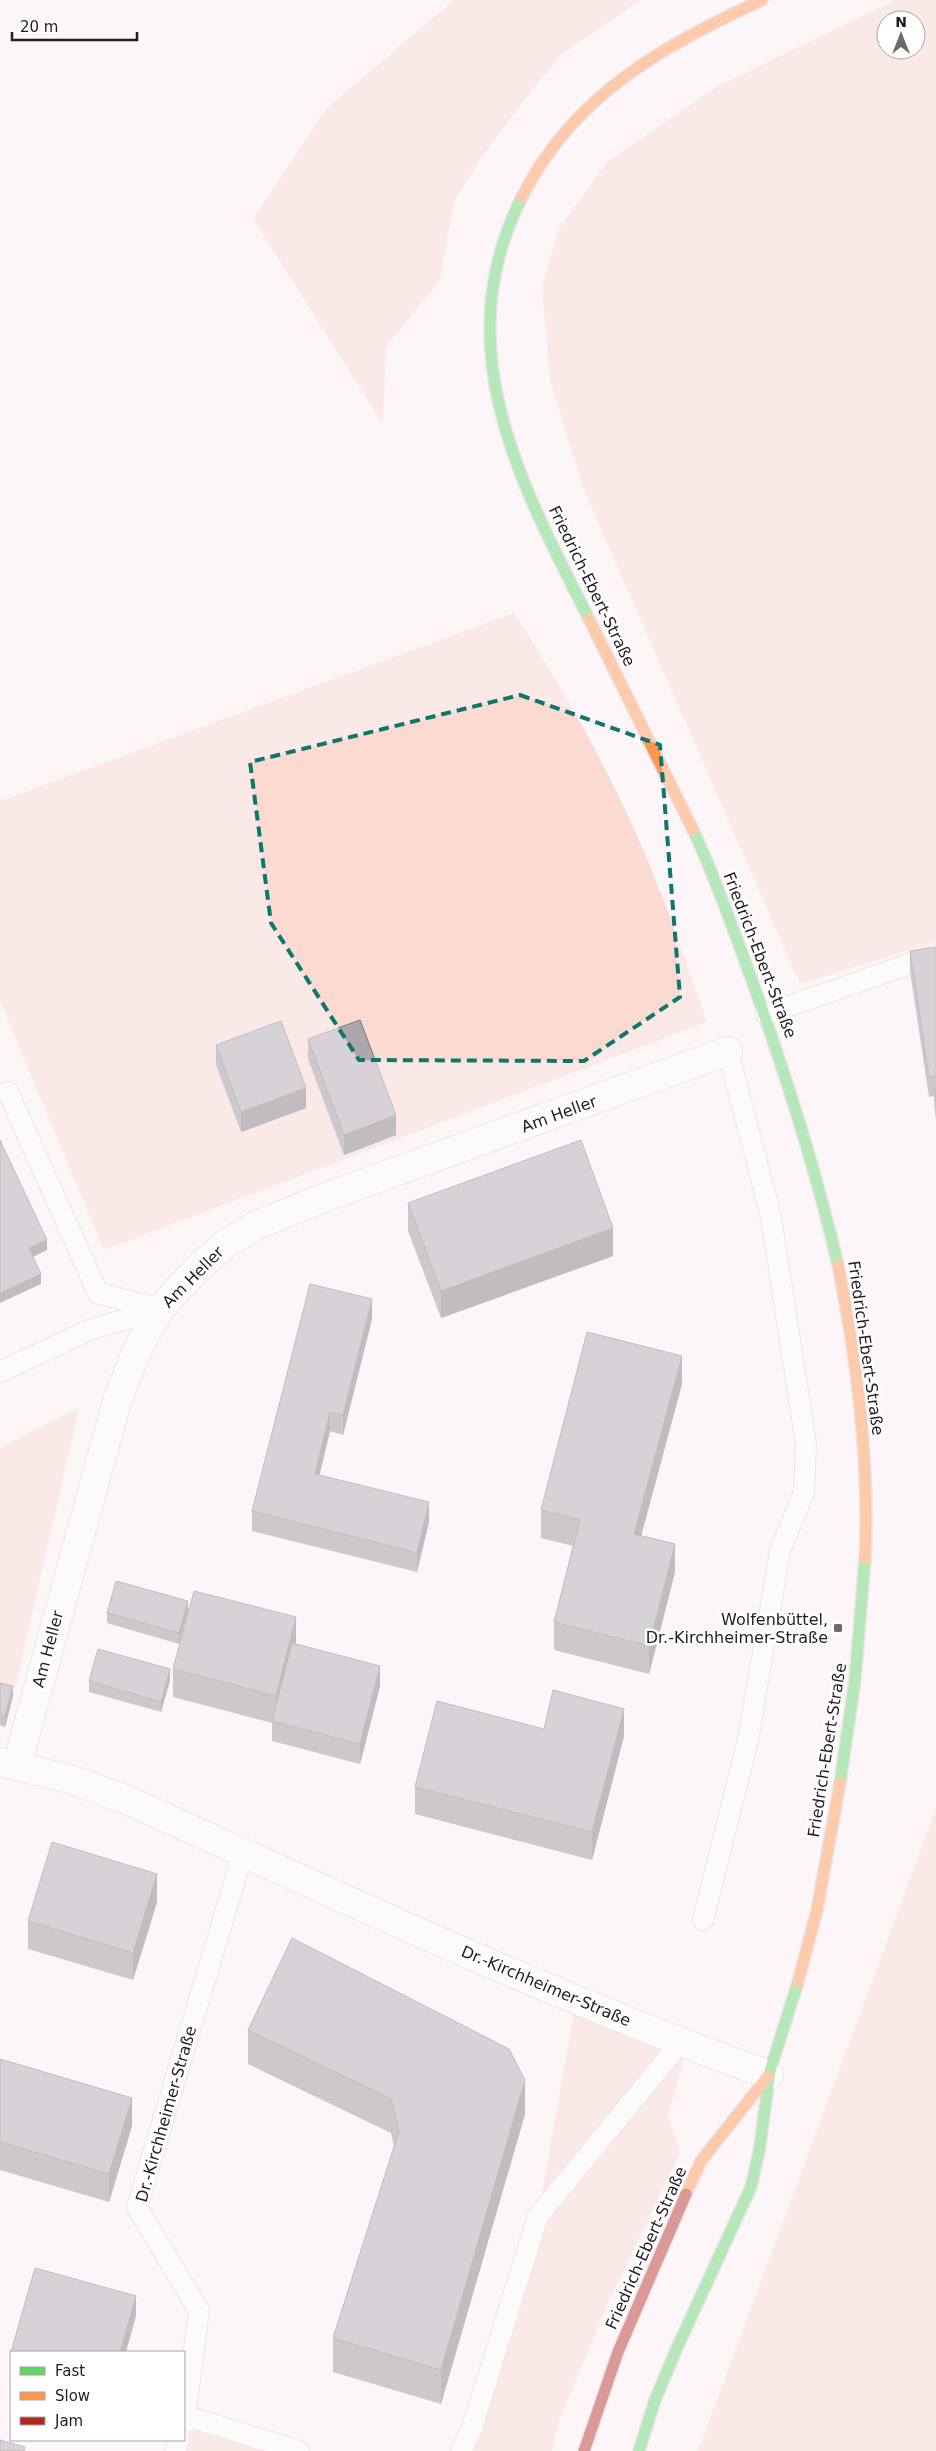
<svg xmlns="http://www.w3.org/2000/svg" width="936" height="2451" viewBox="0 0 936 2451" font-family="'DejaVu Sans',sans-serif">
	<rect width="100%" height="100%" fill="#fcf6f9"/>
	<!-- green -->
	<g fill="#fbdad1" fill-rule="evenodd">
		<polygon points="454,0 641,0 562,54 525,99 481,158 454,202 440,280 386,347 383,424 253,219 326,109"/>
		<path d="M896,0H936V942L800,984L583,488L550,380L542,288L559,228L608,161L718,86ZM886,20H916V50H886Z"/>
		<path d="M514,613C558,680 598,751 632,824C661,888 684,956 707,1022L104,1250L0,1001V801Z"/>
		<polygon points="79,1408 15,1689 0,1685 0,1448"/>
		<polygon points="936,1809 936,2451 698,2451"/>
		<polygon points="576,2001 688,2045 668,2114 680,2153 610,2299 560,2418 552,2451 461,2451 538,2216"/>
		<polygon points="184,2424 299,2451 175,2451"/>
	</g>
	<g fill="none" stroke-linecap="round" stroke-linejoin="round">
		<defs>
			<g id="lane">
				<polyline points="766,1014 936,955"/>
				<polyline points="8,1092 98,1293 160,1309"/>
				<polyline points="0,1372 89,1330 160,1309"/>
				<polyline points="703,1920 748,1740 780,1551 804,1492 806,1444 771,1217 728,1051"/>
				<polyline points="186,2416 299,2451"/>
				<polyline points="184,2424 199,2311 137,2207 243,1853"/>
				<polyline points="175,2451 179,2440"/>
				<polyline points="461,2451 472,2428 538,2216 680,2043"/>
			</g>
			<g id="street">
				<path d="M0,1762L73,1780L127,1800C339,1896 550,1996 769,2075"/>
				<polyline points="17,1765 117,1401 138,1348 160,1309 194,1272 224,1245 257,1225 326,1197 728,1051"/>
			</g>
			<g id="fast">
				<path d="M522,197C446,348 520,482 589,619"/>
				<path d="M693,830C712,870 727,912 742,953C780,1056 813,1158 838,1265"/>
				<polyline points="840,1783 855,1680 865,1559"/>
				<polyline points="639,2451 655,2400 676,2350 751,2187 759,2152 770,2071 798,1982"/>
			</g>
			<g id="slow">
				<path d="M522,197C573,95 663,46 762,0"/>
				<polyline points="589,619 693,830"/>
				<path d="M838,1265C857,1361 870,1460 865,1559"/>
				<polyline points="798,1982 817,1910 840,1783"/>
				<polyline points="686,2194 701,2161 768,2076"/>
			</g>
			<polyline id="jam" points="584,2451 618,2352 686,2194"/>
		</defs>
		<!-- lane casing -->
		<use href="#lane" stroke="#d8d1d5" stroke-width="22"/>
		<!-- street casing -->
		<use href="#street" stroke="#d8d1d5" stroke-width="30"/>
		<!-- fast casing -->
		<use href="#fast" stroke="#d8d1d5" stroke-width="14"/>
		<!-- slow casing -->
		<use href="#slow" stroke="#d8d1d5" stroke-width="14"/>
		<!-- jam casing -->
		<use href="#jam" stroke="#d8d1d5" stroke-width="14"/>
		<!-- lane -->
		<use href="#lane" stroke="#fffefe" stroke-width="20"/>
		<!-- street -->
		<use href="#street" stroke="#fffefe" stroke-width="28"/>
		<!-- fast -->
		<use href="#fast" stroke="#63d668" stroke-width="11"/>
		<!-- slow -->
		<use href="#slow" stroke="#ff974d" stroke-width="11"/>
		<!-- jam -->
		<use href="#jam" stroke="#b3261e" stroke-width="11"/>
	</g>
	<!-- wall -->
	<g fill="#949095">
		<polygon points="936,947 936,1120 934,1104 934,1096 929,1097 910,971 910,951"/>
		<polygon points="308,1039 396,1135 344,1155 308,1059"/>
		<polygon points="216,1045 306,1108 241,1132 216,1065"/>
		<polygon points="408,1203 613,1256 441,1318 408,1231"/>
		<polygon points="372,1319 343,1435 330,1431 319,1475 429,1522 417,1572 252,1531 252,1511"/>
		<polygon points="682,1384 641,1536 675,1572 649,1674 554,1650 554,1622 573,1546 541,1538 541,1510"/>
		<polygon points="188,1611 179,1644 107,1623 107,1613"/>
		<polygon points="296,1644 380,1686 360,1764 272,1741 272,1723 173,1697 173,1669"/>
		<polygon points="170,1680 161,1712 89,1692 89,1681"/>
		<polygon points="0,1683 13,1696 5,1727 0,1725"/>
		<polygon points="544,1729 624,1736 592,1860 415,1814 415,1787"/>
		<polygon points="157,1902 133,1980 28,1949 28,1921"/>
		<polygon points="248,2030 525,2114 441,2404 333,2372 333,2338 394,2147 391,2133 248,2064"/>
		<polygon points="0,2059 132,2126 109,2202 0,2170"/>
	</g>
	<!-- shaded-wall -->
	<g fill="#787579">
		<polygon points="306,1088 306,1108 241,1132 241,1112"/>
		<polygon points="396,1115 396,1135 344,1155 344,1135"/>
		<polygon points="613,1228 613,1256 441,1318 441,1291"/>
		<polygon points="47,1240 47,1250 29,1259 29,1248"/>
		<polygon points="41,1274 41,1284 0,1303 0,1293"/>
		<polygon points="372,1299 372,1319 343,1435 343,1415"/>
		<polygon points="682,1356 682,1384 634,1562 634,1534"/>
		<polygon points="330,1412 330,1431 315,1494 315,1474"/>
		<polygon points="429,1502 429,1522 417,1572 417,1553"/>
		<polygon points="675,1544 675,1572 649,1674 649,1646"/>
		<polygon points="188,1601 188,1611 179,1644 179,1633"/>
		<polygon points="296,1617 296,1645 276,1724 276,1696"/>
		<polygon points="380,1666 380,1686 360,1764 360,1744"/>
		<polygon points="170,1669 170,1680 161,1712 161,1702"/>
		<polygon points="13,1686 13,1696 5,1727 5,1716"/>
		<polygon points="624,1709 624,1736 592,1860 592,1832"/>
		<polygon points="157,1874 157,1902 133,1980 133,1953"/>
		<polygon points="525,2080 525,2114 441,2404 441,2370"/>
		<polygon points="132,2098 132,2126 109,2202 109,2174"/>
		<polygon points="136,2296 136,2316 126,2352 120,2352"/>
	</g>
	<!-- building -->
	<g fill="#aca7ad" stroke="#787579">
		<polygon points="936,947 936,1076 929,1077 910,951"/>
		<polygon points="360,1020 396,1115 344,1135 308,1039"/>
		<polygon points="281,1021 306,1088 241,1112 216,1045"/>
		<polygon points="936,1084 936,1100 934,1085"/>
		<polygon points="0,1140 47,1240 29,1248 41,1274 0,1293"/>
		<polygon points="581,1140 613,1228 441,1291 408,1203"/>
		<polygon points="310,1284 372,1299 343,1415 330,1412 315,1474 429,1502 417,1553 252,1511"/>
		<polygon points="587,1332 682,1356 634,1534 675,1544 649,1646 554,1622 580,1520 541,1510"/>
		<polygon points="116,1581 188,1601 179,1633 107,1613"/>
		<polygon points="194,1591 296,1617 276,1696 173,1669"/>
		<polygon points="292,1643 380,1666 360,1744 272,1721"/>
		<polygon points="98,1649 170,1669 161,1702 89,1681"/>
		<polygon points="0,1683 13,1686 5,1716 0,1715"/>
		<polygon points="553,1690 624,1709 592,1832 415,1787 437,1701 544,1729"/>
		<polygon points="52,1842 157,1874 133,1953 28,1921"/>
		<polygon points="292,1938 509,2049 525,2080 441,2370 333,2338 399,2131 391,2099 248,2030"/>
		<polygon points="0,2059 132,2098 109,2174 0,2142"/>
		<polygon points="35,2268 136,2296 120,2352 11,2352"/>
		<polygon points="0,2440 25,2447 24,2451 0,2451"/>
	</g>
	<!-- marked area -->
	<path d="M0 0H936V2451H0ZM520,695L660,745L680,997L584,1061L359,1060L271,923L250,762Z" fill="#fcf6f9" fill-opacity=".55" fill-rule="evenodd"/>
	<path fill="none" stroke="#0f766e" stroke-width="4" stroke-dasharray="10 6" stroke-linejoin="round" d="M520,695L660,745L680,997L584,1061L359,1060L271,923L250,762Z"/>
	<!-- markers -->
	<rect fill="#70686d" stroke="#fff" stroke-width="2" x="833" y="1623" width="10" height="10" rx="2.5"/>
	<g text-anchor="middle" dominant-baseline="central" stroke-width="5" stroke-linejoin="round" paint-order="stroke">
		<!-- street labels -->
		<g font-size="16" fill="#241b21" stroke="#fff">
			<text transform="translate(592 586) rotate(64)">Friedrich-Ebert-Straße</text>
			<text transform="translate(760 955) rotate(69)">Friedrich-Ebert-Straße</text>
			<text transform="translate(559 1114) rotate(-20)">Am Heller</text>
			<text transform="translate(193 1277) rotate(-45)">Am Heller</text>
			<text transform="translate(866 1348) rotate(82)">Friedrich-Ebert-Straße</text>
			<text transform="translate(48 1649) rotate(-75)">Am Heller</text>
			<text transform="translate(827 1750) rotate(-81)">Friedrich-Ebert-Straße</text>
			<text transform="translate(546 1986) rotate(23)">Dr.-Kirchheimer-Straße</text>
			<text transform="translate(166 2114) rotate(-74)">Dr.-Kirchheimer-Straße</text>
			<text transform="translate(646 2248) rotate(-66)">Friedrich-Ebert-Straße</text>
		</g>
		<!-- poi labels -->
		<g font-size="16" fill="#241b21" stroke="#fff" text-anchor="end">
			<text x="828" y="1619">Wolfenbüttel,<tspan x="828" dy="18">Dr.-Kirchheimer-Straße</tspan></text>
		</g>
	</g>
	<!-- legend -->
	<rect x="10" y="2351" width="175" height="90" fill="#ffffff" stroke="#a7a4a6"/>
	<rect x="20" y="2367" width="25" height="8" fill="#63d668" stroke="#a7a4a6"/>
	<text x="55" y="2376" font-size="15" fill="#241b21">Fast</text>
	<rect x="20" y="2392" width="25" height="8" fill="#ff974d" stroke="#a7a4a6"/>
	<text x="55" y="2401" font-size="15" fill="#241b21">Slow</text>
	<rect x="20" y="2417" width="25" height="8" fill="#b3261e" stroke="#a7a4a6"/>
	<text x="55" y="2426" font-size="15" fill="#241b21">Jam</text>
	<!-- north arrow -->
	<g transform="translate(901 35)"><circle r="24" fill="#ffffff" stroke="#a7a4a6"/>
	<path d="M0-4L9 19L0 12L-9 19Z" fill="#70686d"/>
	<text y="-8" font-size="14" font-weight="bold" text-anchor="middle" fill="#241b21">N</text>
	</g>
	<!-- scale -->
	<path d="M12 32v8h125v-8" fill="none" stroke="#241b21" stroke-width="2.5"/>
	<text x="20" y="32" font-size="15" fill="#241b21" stroke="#ffffff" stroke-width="4" paint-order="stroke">20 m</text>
</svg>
